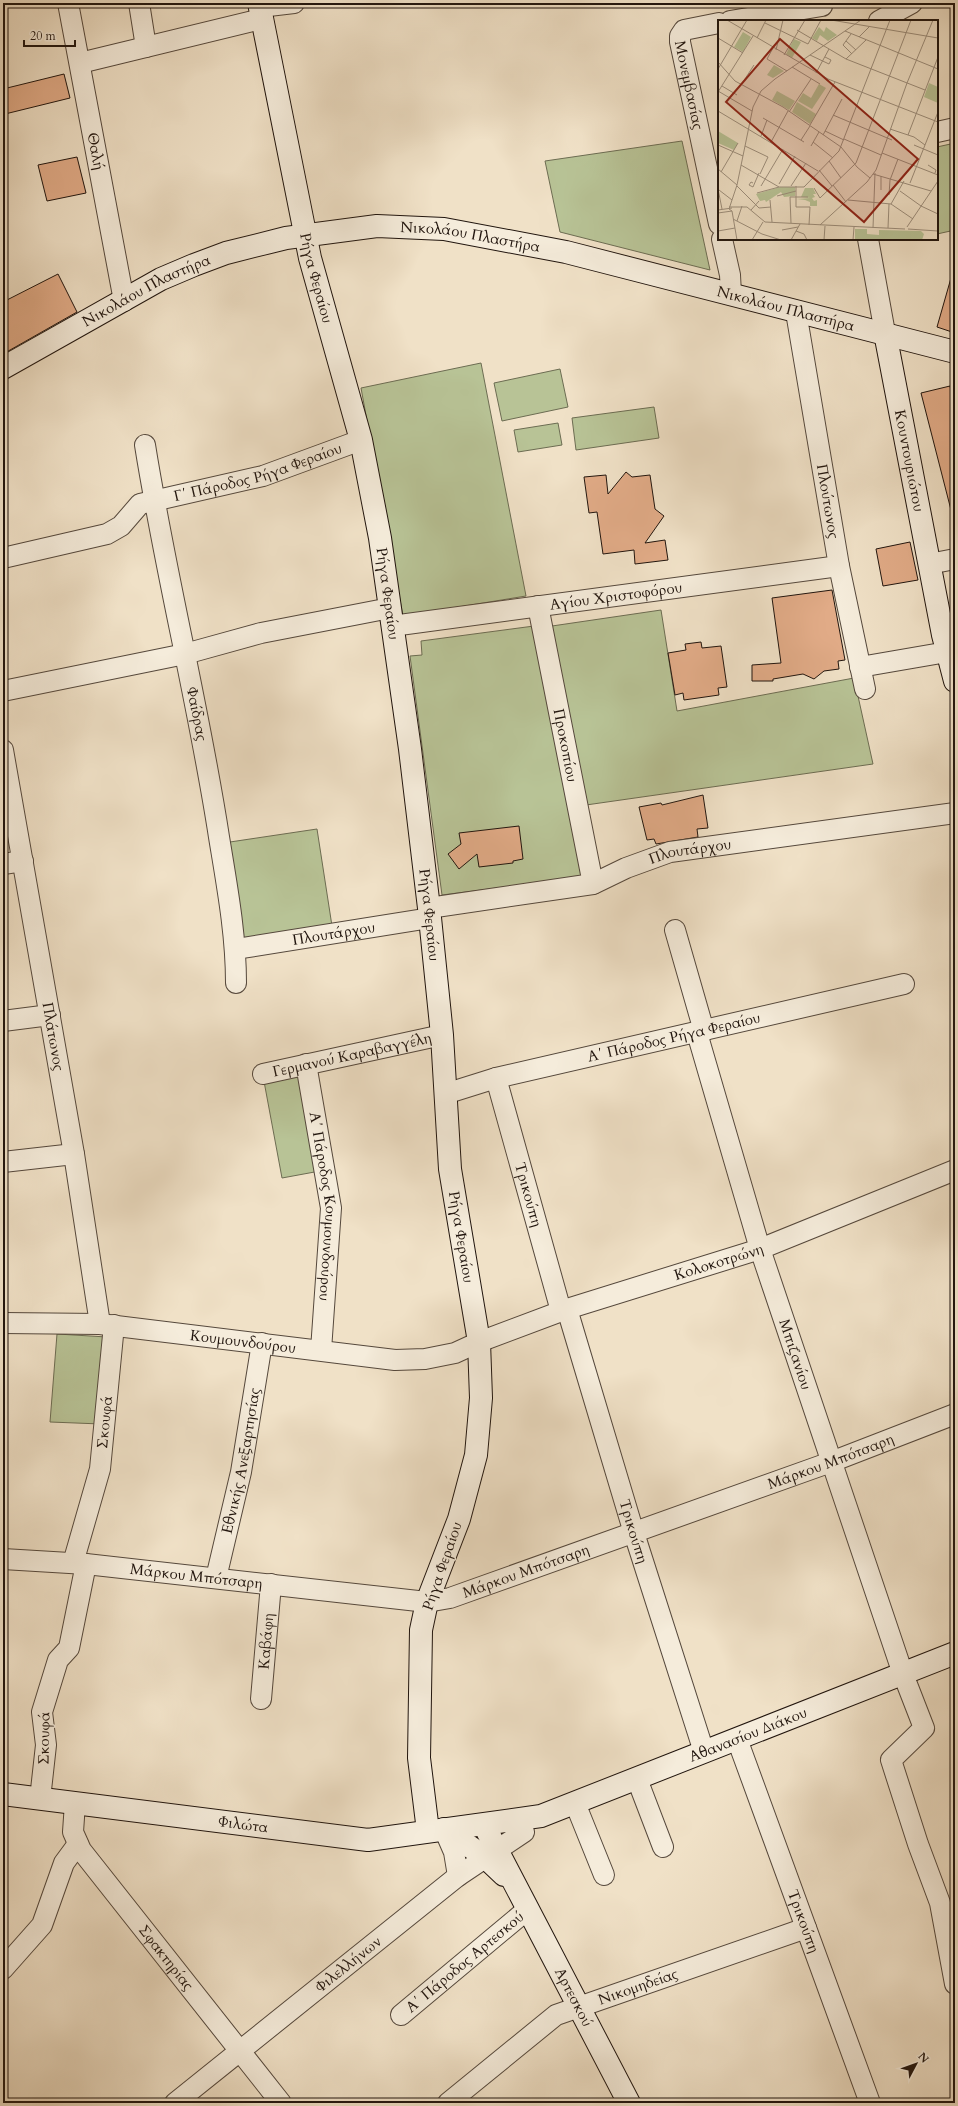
<svg xmlns="http://www.w3.org/2000/svg" width="958" height="2106" viewBox="0 0 958 2106" font-family="Cardo,serif">
	<rect width="100%" height="100%" fill="#f0e1c7"/>
	<filter id="stains"><feTurbulence type="fractalNoise" baseFrequency=".005" numOctaves="4"/><feColorMatrix values="0 0 0 0 .2 0 0 0 0 .09 0 0 0 0 .02 0 0 0 .5 -.17"/></filter>
	<radialGradient id="worn" r=".72"><stop offset=".6" stop-color="#630" stop-opacity="0"/><stop offset="1" stop-color="#630" stop-opacity=".3"/></radialGradient>
	<!-- green -->
	<g fill="#b8c396" stroke="#6c6c52">
		<polygon points="682,141 710,270 560,232 545,161"/>
		<polygon points="955,143 955,230 937,234 937,147"/>
		<polygon points="481,363 526,596 403,616 361,388"/>
		<polygon points="560,369 568,407 502,421 494,383"/>
		<polygon points="654,407 659,438 576,450 572,418"/>
		<polygon points="558,423 562,445 518,452 514,430"/>
		<polygon points="661,610 677,711 854,678 873,764 586,805 552,626"/>
		<polygon points="534,626 583,877 442,895 410,656 422,655 421,641"/>
		<polygon points="317,829 332,926 244,939 230,842"/>
		<polygon points="301,1069 320,1171 282,1178 263,1076"/>
		<polygon points="57,1334 107,1337 101,1424 50,1422"/>
	</g>
	<!-- building -->
	<g fill="#e1ab87" stroke="#21150e">
		<polygon points="64,74 70,98 5,114 3,89"/>
		<polygon points="77,157 86,193 47,201 38,165"/>
		<polygon points="58,274 77,312 3,354 3,302"/>
		<polygon points="951,278 955,278 955,333 937,327"/>
		<polygon points="950,386 952,395 955,394 955,510 951,510 921,393"/>
		<polygon points="626,472 632,477 650,475 655,509 664,516 645,543 665,540 668,560 635,564 634,550 603,554 597,512 589,513 584,477 606,475 608,494"/>
		<polygon points="910,542 918,580 883,586 876,549"/>
		<polygon points="832,590 845,660 838,661 839,669 824,671 814,679 803,674 773,679 773,681 752,681 752,665 781,663 772,598"/>
		<polygon points="701,642 702,648 721,646 727,687 718,688 719,695 684,700 683,693 675,695 668,653 686,650 685,644"/>
		<polygon points="703,795 708,828 697,829 698,837 656,844 654,839 647,840 639,807 661,803 662,805"/>
		<polygon points="519,826 523,859 513,861 513,863 479,867 477,854 459,869 448,854 461,844 459,833"/>
	</g>
	<g fill="none" stroke-linecap="round" stroke-linejoin="round">
		<defs>
			<g id="street">
				<path id="s1" d="M68,3L124,301"/>
				<polyline points="139,3 146,47"/>
				<polyline points="260,7 294,3"/>
				<polyline points="730,21 822,6"/>
				<polyline points="879,21 912,3"/>
				<path id="s2" d="M719,23L684,30L680,36V42L719,224"/>
				<polyline points="80,63 261,19"/>
				<polyline points="937,132 955,128"/>
				<polyline points="722,239 730,275 731,294"/>
				<polyline points="868,239 885,333"/>
				<path id="s3" d="M796,312L839,566L865,689"/>
				<path id="s4" d="M145,445C166,577 199,706 219,837C227,886 236,934 236,983"/>
				<path id="s5" d="M3,558L107,534L121,526L140,504L263,476L361,440"/>
				<polyline points="929,564 955,559"/>
				<path id="s6" d="M538,606L593,884"/>
				<path id="s7" d="M392,626L839,566"/>
				<polyline points="860,667 947,652"/>
				<polyline points="3,691 185,654 261,633 390,608"/>
				<path id="s8" d="M3,750L74,1154L100,1324"/>
				<polyline points="3,864 23,861"/>
				<path id="s9" d="M429,908L593,884L626,868L670,852L955,813"/>
				<polyline points="675,930 704,1031"/>
				<path id="s10" d="M236,949L430,918"/>
				<polyline points="3,1021 50,1015"/>
				<path id="s11" d="M697,1033L760,1249L903,1674L924,1728L891,1760L918,1844L940,1903L955,1984"/>
				<path id="s12" d="M306,1064L331,1208L321,1350"/>
				<path id="s13" d="M263,1074L442,1035"/>
				<path id="s14" d="M496,1078L561,1311"/>
				<path id="s15" d="M445,1094L496,1078L904,984"/>
				<polyline points="3,1162 74,1154"/>
				<path id="s16" d="M567,1309L634,1533L704,1752"/>
				<path id="s17" d="M3,1323L100,1324L395,1360L425,1359L455,1353L479,1342L567,1309L760,1249L955,1170"/>
				<path id="s18" d="M3,1559L86,1564L427,1602L450,1598L831,1462L955,1414"/>
				<path id="s19" d="M73,1563L100,1469L114,1325"/>
				<path id="s20" d="M216,1578L241,1472L262,1343"/>
				<path id="s21" d="M261,1699L271,1584"/>
				<path id="s22" d="M737,1739L870,2103"/>
				<polyline points="637,1779 663,1847"/>
				<polyline points="40,1799 46,1745 42,1712 58,1660 69,1648 86,1564"/>
				<path id="s23" d="M75,1803L73,1832L81,1850L281,2103"/>
				<polyline points="575,1803 604,1875"/>
				<polyline points="444,1829 454,1852 458,1876"/>
				<polyline points="3,1969 42,1925 64,1863 78,1844"/>
				<path id="s24" d="M401,2015L528,1909"/>
				<path id="s25" d="M175,2103L458,1876L524,1832"/>
				<path id="s26" d="M448,2103L556,2015L806,1928"/>
			</g>
			<g id="secondary">
				<path id="s27" d="M259,3L310,258L361,440L380,538L410,749L429,908L442,1035L450,1169L479,1342L481,1398L476,1455L459,1519L427,1602L421,1630L419,1758L428,1831"/>
				<path id="s28" d="M885,333L943,635L955,681"/>
				<path id="s29" d="M3,368L161,279L194,265L226,253L286,238L377,226L444,229L566,252L955,352"/>
				<path id="s30" d="M3,1794L368,1840L541,1816L955,1653"/>
				<path id="s31" d="M484,1825L629,2103"/>
				<polyline points="444,1829 485,1857 504,1875"/>
			</g>
		</defs>
		<!-- street casing -->
		<use href="#street" stroke="#55483c" stroke-width="22"/>
		<!-- secondary casing -->
		<use href="#secondary" stroke="#21150e" stroke-width="24"/>
		<!-- street -->
		<use href="#street" stroke="#f5ecdb" stroke-width="20"/>
		<!-- secondary -->
		<use href="#secondary" stroke="#f5ecdb" stroke-width="22"/>
	</g>
	<g text-anchor="middle" dominant-baseline="central" stroke-width="3" stroke-linejoin="round" paint-order="stroke">
		<!-- street labels -->
		<g font-size="15" fill="#21150e" stroke="#f5ecdb">
			<text stroke="none"><textPath href="#s2" startOffset="93">Μονεμβασίας</textPath></text>
			<text stroke="none"><textPath href="#s1" startOffset="151">Θαλή</textPath></text>
			<text stroke="none"><textPath href="#s29" startOffset="499">Νικολάου Πλαστήρα</textPath></text>
			<text stroke="none"><textPath href="#s27" startOffset="281">Ρήγα Φεραίου</textPath></text>
			<text stroke="none"><textPath href="#s29" startOffset="163">Νικολάου Πλαστήρα</textPath></text>
			<text stroke="none"><textPath href="#s29" startOffset="823">Νικολάου Πλαστήρα</textPath></text>
			<text stroke="none"><textPath href="#s28" startOffset="130">Κουντουριώτου</textPath></text>
			<text stroke="none"><textPath href="#s5" startOffset="274">Γ΄ Πάροδος Ρήγα Φεραίου</textPath></text>
			<text stroke="none"><textPath href="#s3" startOffset="192">Πλούτωνος</textPath></text>
			<text stroke="none"><textPath href="#s27" startOffset="605">Ρήγα Φεραίου</textPath></text>
			<text stroke="none"><textPath href="#s7" startOffset="226">Αγίου Χριστοφόρου</textPath></text>
			<text stroke="none"><textPath href="#s4" startOffset="274">Φαίδρας</textPath></text>
			<text stroke="none"><textPath href="#s6" startOffset="142">Προκοπίου</textPath></text>
			<text stroke="none"><textPath href="#s9" startOffset="269">Πλουτάρχου</textPath></text>
			<text stroke="none"><textPath href="#s27" startOffset="929">Ρήγα Φεραίου</textPath></text>
			<text stroke="none"><textPath href="#s10" startOffset="99">Πλουτάρχου</textPath></text>
			<text stroke="none"><textPath href="#s8" startOffset="291">Πλάτωνος</textPath></text>
			<text stroke="none"><textPath href="#s15" startOffset="236">Α΄ Πάροδος Ρήγα Φεραίου</textPath></text>
			<text stroke="none"><textPath href="#s13" startOffset="91">Γερμανού Καραβαγγέλη</textPath></text>
			<text stroke="none"><textPath href="#s14" startOffset="121">Τρικούπη</textPath></text>
			<text stroke="none"><textPath href="#s12" startOffset="144">Α΄ Πάροδος Κουμουνδούρου</textPath></text>
			<text stroke="none"><textPath href="#s27" startOffset="1253">Ρήγα Φεραίου</textPath></text>
			<text stroke="none"><textPath href="#s17" startOffset="734">Κολοκοτρώνη</textPath></text>
			<text stroke="none"><textPath href="#s17" startOffset="241">Κουμουνδούρου</textPath></text>
			<text stroke="none"><textPath href="#s11" startOffset="336">Μπιζανίου</textPath></text>
			<text stroke="none"><textPath href="#s19" startOffset="145">Σκουφά</textPath></text>
			<text stroke="none"><textPath href="#s20" startOffset="120">Εθνικής Ανεξαρτησίας</textPath></text>
			<text stroke="none"><textPath href="#s18" startOffset="854">Μάρκου Μπότσαρη</textPath></text>
			<text stroke="none"><textPath href="#s16" startOffset="232">Τρικούπη</textPath></text>
			<text transform="translate(442 1566) rotate(-71)">Ρήγα Φεραίου</text>
			<text stroke="none"><textPath href="#s18" startOffset="530">Μάρκου Μπότσαρη</textPath></text>
			<text stroke="none"><textPath href="#s18" startOffset="194">Μάρκου Μπότσαρη</textPath></text>
			<text stroke="none"><textPath href="#s21" startOffset="58">Καβάφη</textPath></text>
			<text stroke="none"><textPath href="#s30" startOffset="765">Αθανασίου Διάκου</textPath></text>
			<text transform="translate(44 1738) rotate(-89)">Σκουφά</text>
			<text stroke="none"><textPath href="#s30" startOffset="242">Φιλώτα</textPath></text>
			<text stroke="none"><textPath href="#s22" startOffset="194">Τρικούπη</textPath></text>
			<text stroke="none"><textPath href="#s23" startOffset="186">Σφακτηρίας</textPath></text>
			<text stroke="none"><textPath href="#s24" startOffset="83">Α΄ Πάροδος Αρτεσκού</textPath></text>
			<text stroke="none"><textPath href="#s25" startOffset="222">Φιλελλήνων</textPath></text>
			<text stroke="none"><textPath href="#s26" startOffset="226">Νικομηδείας</textPath></text>
			<text stroke="none"><textPath href="#s31" startOffset="194">Αρτεσκού</textPath></text>
		</g>
	</g>
	<!-- overview -->
	<g transform="translate(718 20)">
		<rect width="220" height="220" fill="#f0e1c7"/>
		<path d="M101,7L106,12L108,7L119,15L110,21L102,15L99,21L94,18ZM25,12L33,17L25,32L16,27ZM76,19L83,22L74,38L68,34ZM56,45L66,51L55,58L49,55ZM211,63L220,67V83L206,77ZM101,64L108,68L94,89L80,81L85,73L93,78ZM59,71L77,81L71,90L54,80ZM79,82L98,94L92,104L74,92ZM0,111L20,123L16,130L0,123ZM62,167H77V176L66,177L63,172L48,182L47,180L42,181L38,174ZM87,168H95L98,174H95L97,177L94,178L96,181L99,180V186H92V182L87,180L79,179L92,178L83,177ZM137,209H149V214L161,215V210L203,211L206,214L204,220H137Z" fill="#b8c396"/>
		<path fill="none" stroke="#9d8f7d" stroke-width="1" d="M9,0L110,59L220,102M113,0L220,18M47,3L90,24L103,0M79,10L128,39L207,70M127,11L220,49M133,14L125,25L134,34M141,17L151,7M0,18L25,33M39,18L48,0M128,21L138,30M55,28L49,39L69,51M58,30L65,0M66,35L87,0M92,35L111,44L113,40L107,37M128,39L148,20M0,42L17,61L65,87L123,127L139,147L152,158M74,47L102,64M0,49L29,0M98,53L111,29M23,65L36,45M4,66L19,75M0,71L34,91M0,72L35,16M0,91L100,151M71,92L93,59M115,95L174,120M45,98L86,122M92,105L117,62M172,109L196,117L207,125M107,111L126,120M105,115L124,79M190,115L220,37M43,116L49,100M126,119L163,135M83,120L92,106M53,122L70,91M95,122L115,138M0,125L25,136M196,125L220,135M27,126L50,137L42,154M93,126L101,112M164,133L220,155M111,141L123,158M23,145L61,167M210,145L218,150L217,153M0,149L19,165M101,150L114,166M3,152L20,123M155,154L213,171M35,163L33,162L31,165L35,167L41,153M192,163L220,92M61,164L77,136M115,165L128,182M19,166L41,188L53,187M43,166L65,129M73,166L88,143M78,166V187H92L91,205M96,168L102,178L138,143L193,0M0,169L4,189M1,170L14,180M163,170V156M182,171L203,186L220,194M39,173L61,167H86L121,131L172,0M171,175L172,160L180,139M59,176L78,171M52,180L54,202M130,180L173,184L195,199M173,184L186,161M11,187H29L47,202L187,209M11,189L14,191L19,220M11,189L19,165L35,87L43,71L57,59L143,0M0,190L14,188M33,190L41,181M0,193L14,191M15,199L44,214L63,220M19,201L24,186M73,203L72,177H90M102,205L149,162L158,150L189,63L215,0M189,207L220,161M155,208L157,153M170,208L171,184M190,209L220,211M64,210L80,207M0,211L17,208M78,211L86,214L89,220M34,220L45,202M73,220L82,204M106,220L107,206M135,220L136,207"/>
		<path fill="#8f2418" fill-opacity="0.15" stroke="#8f2418" stroke-width="2" d="M62,19L200,139L146,202L8,82Z"/>
		<rect width="220" height="220" fill="none" stroke="#21150e" stroke-width="2"/>
	</g>
	<!-- margin -->
	<rect width="958" height="2106" fill="none" stroke="#f0e1c7" stroke-width="16"/>
	<rect x="4" y="4" width="950" height="2098" fill="none" stroke="#21150e" stroke-width="2"/>
	<rect x="8" y="8" width="942" height="2090" fill="none" stroke="#21150e"/>
	<!-- north arrow -->
	<g transform="translate(916 2064) rotate(49)" stroke="#f5ecdb" stroke-width="3" paint-order="stroke">
	<path d="M0-3L7 15L0 10L-7 15Z" fill="#21150e"/>
	<text y="-6" font-size="11" font-weight="bold" text-anchor="middle" fill="#21150e">N</text>
	</g>
	<!-- scale -->
	<path d="M24 40v6h51v-6" fill="none" stroke="#21150e" stroke-width="2"/>
	<text x="30" y="40" font-size="12" fill="#21150e" stroke="#f5ecdb" stroke-width="3" paint-order="stroke">20 m</text>
	<rect width="100%" height="100%" filter="url(#stains)"/>
	<rect width="100%" height="100%" fill="url(#worn)"/>
</svg>
